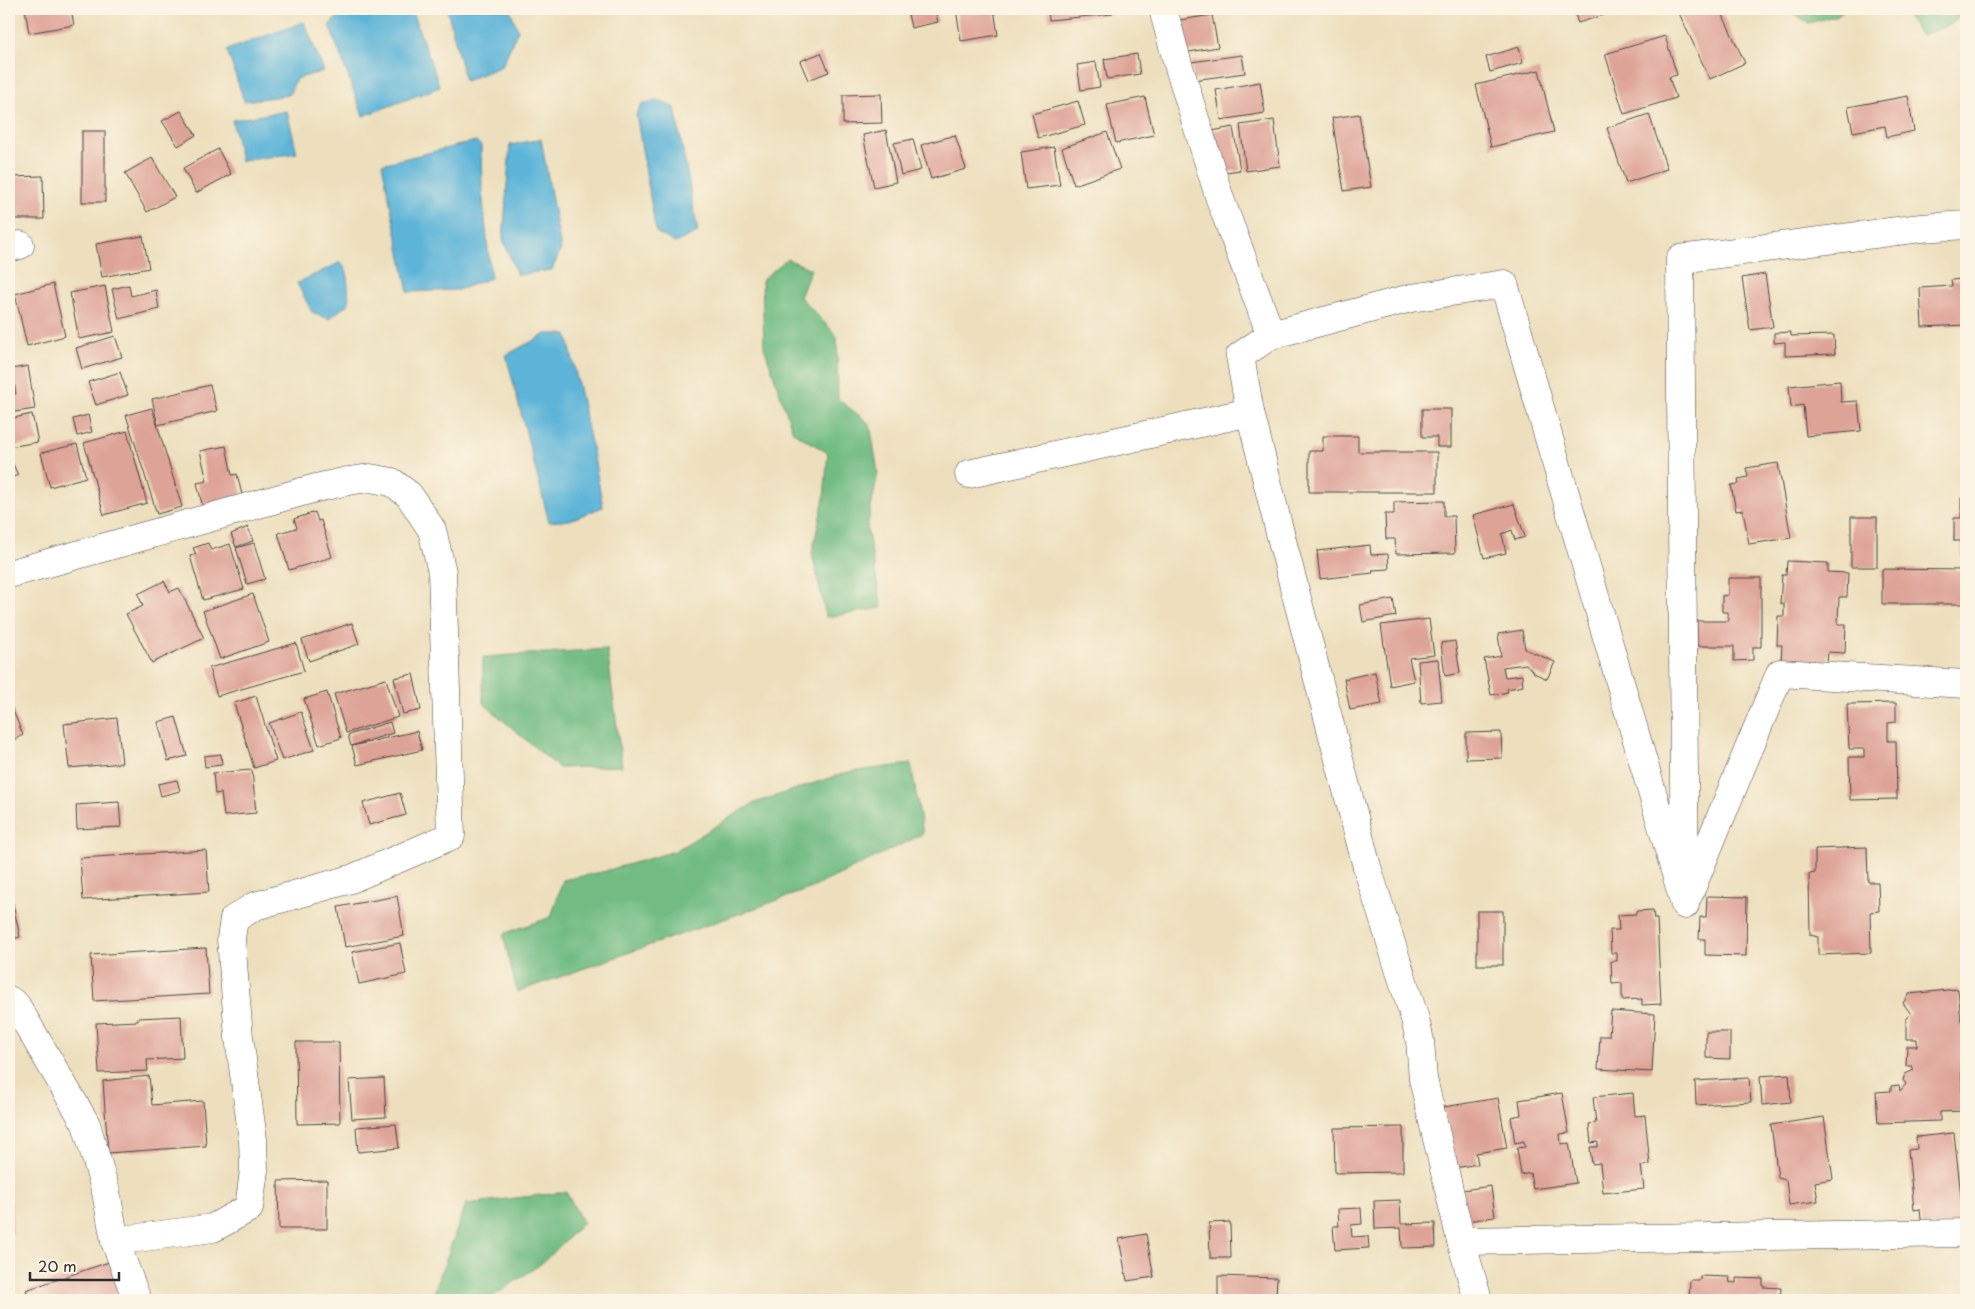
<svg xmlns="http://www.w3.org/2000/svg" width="1975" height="1309" viewBox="0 0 1975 1309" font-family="'Playpen Sans',sans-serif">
	<rect width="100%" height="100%" fill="#fcf5e5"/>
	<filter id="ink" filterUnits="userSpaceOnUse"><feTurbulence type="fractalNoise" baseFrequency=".02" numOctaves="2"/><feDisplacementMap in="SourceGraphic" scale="10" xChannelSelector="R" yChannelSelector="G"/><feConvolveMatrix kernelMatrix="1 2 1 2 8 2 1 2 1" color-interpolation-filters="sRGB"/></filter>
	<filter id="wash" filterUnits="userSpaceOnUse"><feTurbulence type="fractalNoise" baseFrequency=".0096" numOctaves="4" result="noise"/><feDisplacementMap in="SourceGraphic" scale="20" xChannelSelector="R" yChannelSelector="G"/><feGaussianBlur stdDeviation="1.12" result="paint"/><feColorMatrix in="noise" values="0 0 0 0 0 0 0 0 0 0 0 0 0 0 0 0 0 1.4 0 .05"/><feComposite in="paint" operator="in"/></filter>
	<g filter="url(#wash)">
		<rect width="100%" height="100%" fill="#eddfbd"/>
		<!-- forest -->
		<g fill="#72bc84" stroke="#4e7458">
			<polygon points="1786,9 1845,9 1838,15 1809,23"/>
			<polygon points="1898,9 1966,9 1966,12 1950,25 1921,36 1905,13"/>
			<polygon points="787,259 811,269 800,297 837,336 838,399 870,424 878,473 867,528 882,608 826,617 812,553 824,498 828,453 793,432 764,347 762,280"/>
			<polygon points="607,649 622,766 559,768 483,703 483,657"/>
			<polygon points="911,764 923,834 812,888 517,992 503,934 551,917 563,880 602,872 675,851 754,803 848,772"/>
			<polygon points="566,1192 583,1223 542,1263 488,1300 422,1300 433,1295 466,1204"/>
		</g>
		<!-- water -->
		<g fill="#5bb4d8" stroke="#437082">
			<polygon points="376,9 411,9 440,87 363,116 329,25 339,16"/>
			<polygon points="447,9 510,9 518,30 502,66 465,81"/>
			<polygon points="304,22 324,71 296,79 289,95 244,101 227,50"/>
			<polygon points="657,100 675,108 698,232 675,243 656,232 636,114 641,105"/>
			<polygon points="287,111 297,153 241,161 232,120"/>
			<polygon points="541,139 561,249 552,270 517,275 503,239 510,145"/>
			<polygon points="476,141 481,146 482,191 491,278 458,290 408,292 382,164"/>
			<polygon points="341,262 347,272 349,303 329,319 312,312 297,283"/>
			<polygon points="546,334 567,334 592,447 603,507 570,520 549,522 506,355"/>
		</g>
		<g id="blocks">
			<!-- building -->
			<g fill="#dea397">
				<polygon points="25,9 71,9 74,25 29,33"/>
				<polygon points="907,9 935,9 938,22 911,28"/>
				<polygon points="956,9 994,9 998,35 961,41"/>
				<polygon points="1048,9 1111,9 1112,14 1049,20"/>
				<polygon points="1573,9 1623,9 1578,23"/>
				<polygon points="1677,9 1720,9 1745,63 1710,79"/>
				<polygon points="1212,15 1218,47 1172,55 1167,22"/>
				<polygon points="1665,36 1677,75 1669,77 1676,98 1624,114 1605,54"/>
				<polygon points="1519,47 1523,63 1490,72 1486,57"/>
				<polygon points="821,53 829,72 808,80 800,61"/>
				<polygon points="1137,54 1140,74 1107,79 1104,59"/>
				<polygon points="1242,55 1245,73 1193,80 1191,62"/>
				<polygon points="1096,62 1100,87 1081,90 1077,65"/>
				<polygon points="1539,70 1554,132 1491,147 1476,85"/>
				<polygon points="1260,82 1265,113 1221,120 1216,90"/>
				<polygon points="881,94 882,123 843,124 843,95"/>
				<polygon points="1908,96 1914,131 1887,137 1885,126 1853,132 1848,107"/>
				<polygon points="1145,97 1154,135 1116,143 1107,105"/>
				<polygon points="1078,101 1085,125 1038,138 1032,114"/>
				<polygon points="181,111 196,135 178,146 162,121"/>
				<polygon points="1359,114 1371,187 1344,191 1332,118"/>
				<polygon points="1649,114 1667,169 1626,183 1607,128"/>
				<polygon points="1274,120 1280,166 1246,171 1240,125"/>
				<polygon points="1233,127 1240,170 1213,174 1207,132"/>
				<polygon points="886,130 896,182 874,187 863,135"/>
				<rect x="82" y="131" width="23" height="71"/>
				<polygon points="1107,132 1120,169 1074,185 1062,148"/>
				<polygon points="955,135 966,169 931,179 921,145"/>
				<polygon points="913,139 921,170 901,175 894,143"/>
				<polygon points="1054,147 1060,185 1026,189 1021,152"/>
				<polygon points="218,149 231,174 196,193 183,168"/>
				<polygon points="152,158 175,197 147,212 125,173"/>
				<polygon points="43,176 44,219 11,219 10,177"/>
				<polygon points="143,236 149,268 102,277 96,244"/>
				<polygon points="1765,274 1773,327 1750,330 1742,278"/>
				<polygon points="1966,279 1966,325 1922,327 1920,288 1952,286 1951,280"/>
				<polygon points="53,284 65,336 27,346 15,294"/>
				<polygon points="129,285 131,296 156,290 159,309 119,319 112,289"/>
				<polygon points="105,286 114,332 79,339 70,293"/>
				<polygon points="1791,332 1791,336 1834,335 1835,354 1785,356 1785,342 1774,343 1774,333"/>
				<polygon points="115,336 122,357 82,369 76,348"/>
				<polygon points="28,366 35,409 9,413 9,395 16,394 12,369"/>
				<polygon points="120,372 128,395 96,405 88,382"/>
				<polygon points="1840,381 1841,402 1858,401 1861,431 1806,436 1803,405 1791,407 1789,386"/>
				<polygon points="210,385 217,411 158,425 152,399"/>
				<polygon points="152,408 182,507 157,514 126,415"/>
				<polygon points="1422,409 1451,409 1451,447 1437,447 1437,437 1422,437"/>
				<polygon points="32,414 38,442 9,447 9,419"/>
				<polygon points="88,415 92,432 77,436 73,419"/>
				<polygon points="127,431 147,503 104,515 84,443"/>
				<polygon points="1323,436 1358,436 1358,452 1437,452 1437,492 1309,492 1309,451 1323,451"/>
				<polygon points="77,444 86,477 50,487 41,453"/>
				<polygon points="226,446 232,475 237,474 243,499 203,508 197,483 207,481 200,451"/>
				<polygon points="9,455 18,475 9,479"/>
				<polygon points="1778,463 1791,538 1749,544 1743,510 1736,511 1731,485 1739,484 1738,479 1748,477 1746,468"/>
				<polygon points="1961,498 1966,498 1966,561 1962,561 1961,541 1954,541 1954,518 1961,518"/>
				<polygon points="1444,501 1444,516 1454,516 1455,553 1396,554 1395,539 1386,539 1385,514 1394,514 1394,502"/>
				<polygon points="1514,504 1525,537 1515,540 1512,530 1502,534 1506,553 1484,558 1473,515"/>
				<polygon points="315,512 318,521 321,520 332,557 289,570 278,533 297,528 294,519"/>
				<rect x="1851" y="517" width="26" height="50"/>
				<polygon points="248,527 253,541 236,547 231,534"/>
				<polygon points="208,543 211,550 230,544 244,589 203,600 190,556 196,554 193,548"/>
				<polygon points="254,543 265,579 247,584 236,548"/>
				<polygon points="1370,545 1371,555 1388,554 1389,569 1372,570 1373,573 1320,579 1317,551"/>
				<polygon points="1787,561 1828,563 1828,572 1848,573 1847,597 1839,597 1838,624 1846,624 1845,653 1828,652 1827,662 1781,661 1782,645 1777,645 1778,616 1784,616 1784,604 1780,603 1782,575 1786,575"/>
				<polygon points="1882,569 1966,570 1966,604 1882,604"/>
				<polygon points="1728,578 1761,578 1761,647 1753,647 1753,660 1734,661 1734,646 1697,646 1697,621 1728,621 1728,612 1722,612 1722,596 1728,595"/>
				<polygon points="164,581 170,592 179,588 204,638 152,663 126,614 143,606 138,594"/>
				<polygon points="253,594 269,642 220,659 203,611"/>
				<polygon points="1393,599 1396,616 1363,622 1360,605"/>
				<polygon points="1429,619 1434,655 1409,658 1414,681 1390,686 1381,625"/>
				<polygon points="352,623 359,644 309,661 302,640"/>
				<polygon points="1522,630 1525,649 1555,662 1547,679 1534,673 1526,664 1503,667 1505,677 1522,675 1523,686 1507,689 1508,692 1491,695 1484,659 1501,656 1498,634"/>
				<polygon points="1455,641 1460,673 1445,676 1441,643"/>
				<polygon points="296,643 304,671 217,696 209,668"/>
				<polygon points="1438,659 1442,701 1421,703 1418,661"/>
				<polygon points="1375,672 1382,704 1350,710 1344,679"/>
				<polygon points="413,674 421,710 403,714 394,678"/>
				<polygon points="386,679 398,717 346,733 334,694"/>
				<polygon points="327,692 341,738 319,745 304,699"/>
				<polygon points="256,696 276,761 254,768 234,703"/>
				<polygon points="9,701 23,735 9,742"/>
				<polygon points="1896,703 1896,722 1888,723 1888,741 1896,741 1897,799 1850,800 1849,757 1864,757 1864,749 1849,749 1847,704"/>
				<polygon points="301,712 314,750 282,760 269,723"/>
				<polygon points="176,717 187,756 168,761 158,722"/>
				<polygon points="117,718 122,763 69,768 64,724"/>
				<polygon points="390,722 393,733 351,746 348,735"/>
				<polygon points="417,731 422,750 357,765 352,746"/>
				<polygon points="1501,732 1502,758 1466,759 1466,733"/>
				<polygon points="221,754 222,765 205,767 204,756"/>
				<polygon points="252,770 256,813 224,816 221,793 215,794 213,773"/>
				<polygon points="177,780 180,791 161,796 158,784"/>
				<polygon points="400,793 406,815 369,825 363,803"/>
				<polygon points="119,802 121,827 77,829 76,805"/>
				<polygon points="1867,847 1868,882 1878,882 1879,911 1870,912 1871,953 1818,955 1818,937 1810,935 1809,874 1815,873 1815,849"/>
				<polygon points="206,850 209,892 83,900 80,858"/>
				<polygon points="9,885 20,937 9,940"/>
				<polygon points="397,896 404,936 345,947 338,907"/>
				<polygon points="1707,896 1747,897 1746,956 1705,955 1705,939 1699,939 1700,917 1706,917"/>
				<polygon points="1653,910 1654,919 1657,919 1661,1004 1642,1005 1642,999 1622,1000 1622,983 1612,984 1611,961 1617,961 1617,953 1611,953 1610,930 1619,930 1618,915 1636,914 1636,911"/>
				<rect x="1477" y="911" width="26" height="54"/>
				<polygon points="400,943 406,974 359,984 352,952"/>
				<polygon points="206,948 209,994 94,1001 91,955"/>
				<polygon points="1958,989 1961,1021 1966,1022 1966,1061 1961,1061 1963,1111 1940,1112 1940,1121 1878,1123 1876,1092 1891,1091 1891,1086 1899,1085 1900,1091 1906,1084 1903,1080 1905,1074 1914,1070 1912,1066 1906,1066 1907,1046 1917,1046 1917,1039 1906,1039 1906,1018 1911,1014 1903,1003 1909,994"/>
				<polygon points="1611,1011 1655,1014 1652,1072 1598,1069 1600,1036 1609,1036"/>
				<polygon points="181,1016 183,1058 147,1060 148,1071 99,1073 96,1023 138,1021 138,1018"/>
				<polygon points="1706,1032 1730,1032 1730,1059 1706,1058"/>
				<polygon points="296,1042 339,1042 340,1123 297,1124"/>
				<polygon points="1789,1074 1791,1102 1762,1105 1760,1076"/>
				<polygon points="149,1076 152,1105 203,1101 206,1146 108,1153 103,1081"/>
				<polygon points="384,1078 386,1117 352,1119 349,1080"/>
				<polygon points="1749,1078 1751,1102 1696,1105 1695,1081"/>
				<polygon points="1562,1093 1569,1133 1560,1134 1561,1144 1569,1143 1576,1183 1533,1189 1530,1173 1521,1175 1517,1148 1525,1147 1524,1141 1515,1143 1511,1117 1521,1115 1519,1100"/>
				<polygon points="1633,1093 1635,1116 1645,1115 1650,1165 1641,1166 1644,1189 1603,1193 1600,1163 1592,1164 1590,1147 1598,1147 1598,1142 1591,1143 1589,1124 1596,1123 1593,1097"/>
				<polygon points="1498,1098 1507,1148 1476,1153 1478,1164 1455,1168 1444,1107"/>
				<polygon points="1824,1117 1833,1179 1815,1182 1818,1201 1789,1205 1786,1180 1778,1178 1771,1125"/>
				<polygon points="396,1124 399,1148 358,1152 356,1127"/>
				<polygon points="1403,1127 1403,1172 1335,1173 1334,1128"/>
				<polygon points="1954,1133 1964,1223 1922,1228 1920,1209 1914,1210 1908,1150 1917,1149 1916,1137"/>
				<polygon points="327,1180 327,1229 279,1229 278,1181"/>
				<polygon points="1491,1186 1495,1217 1467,1221 1463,1190"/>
				<polygon points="9,1200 11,1200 13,1233 9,1233"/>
				<polygon points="1400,1200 1401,1224 1435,1223 1436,1247 1402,1248 1401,1228 1375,1229 1374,1201"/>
				<polygon points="1361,1208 1362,1224 1351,1225 1352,1237 1368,1236 1369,1248 1335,1250 1333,1226 1339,1226 1338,1209"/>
				<polygon points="1230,1222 1231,1258 1210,1258 1209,1223"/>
				<polygon points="1146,1234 1154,1277 1127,1281 1119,1239"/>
				<polygon points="112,1261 126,1300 29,1300 26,1290"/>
				<polygon points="1218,1276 1277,1278 1276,1296 1289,1296 1289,1300 1218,1300"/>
				<polygon points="1700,1276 1730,1277 1729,1282 1736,1283 1736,1278 1763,1279 1763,1287 1781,1288 1780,1300 1689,1300 1690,1280 1700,1280"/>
				<polygon points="20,1294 22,1300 9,1300 9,1296"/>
			</g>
		</g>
	</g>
	<g filter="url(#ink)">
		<use href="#blocks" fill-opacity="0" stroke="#484641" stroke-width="1"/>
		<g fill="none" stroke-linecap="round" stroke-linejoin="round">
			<defs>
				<g id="minor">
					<polyline points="1163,9 1177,61 1220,199 1271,335"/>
					<polyline points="9,248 20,245"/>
					<polyline points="969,474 1250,412"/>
					<polyline points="9,574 316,488 348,481 370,478 392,482 409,495 432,530 442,572 451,836 351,879 255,906 234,919 231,939 239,1037 253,1140 254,1170 249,1208 213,1228 115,1241"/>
					<polyline points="1689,894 1780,673 1966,684"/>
					<polyline points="9,1000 16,1005 86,1124 106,1192 115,1241 137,1300"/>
					<polyline points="1461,1241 1966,1233"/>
					<polyline points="1478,1300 1461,1241 1423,1079 1420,1041 1415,1019 1367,867 1279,529 1250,412 1240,356 1271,335 1411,298 1504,284 1685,905 1680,259 1921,228 1966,225"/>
				</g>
			</defs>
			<!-- minor casing -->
			<use href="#minor" stroke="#484641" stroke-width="29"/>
			<!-- minor -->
			<use href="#minor" stroke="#fff" stroke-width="28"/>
		</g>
	</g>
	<!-- margin -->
	<rect width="1975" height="1309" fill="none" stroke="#fcf5e5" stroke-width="30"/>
	<!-- scale -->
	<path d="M30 1272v8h89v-8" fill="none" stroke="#2b2b2b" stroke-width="2.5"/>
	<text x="38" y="1272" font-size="15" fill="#2b2b2b" stroke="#fcf5e5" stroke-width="4" paint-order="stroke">20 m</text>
</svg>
